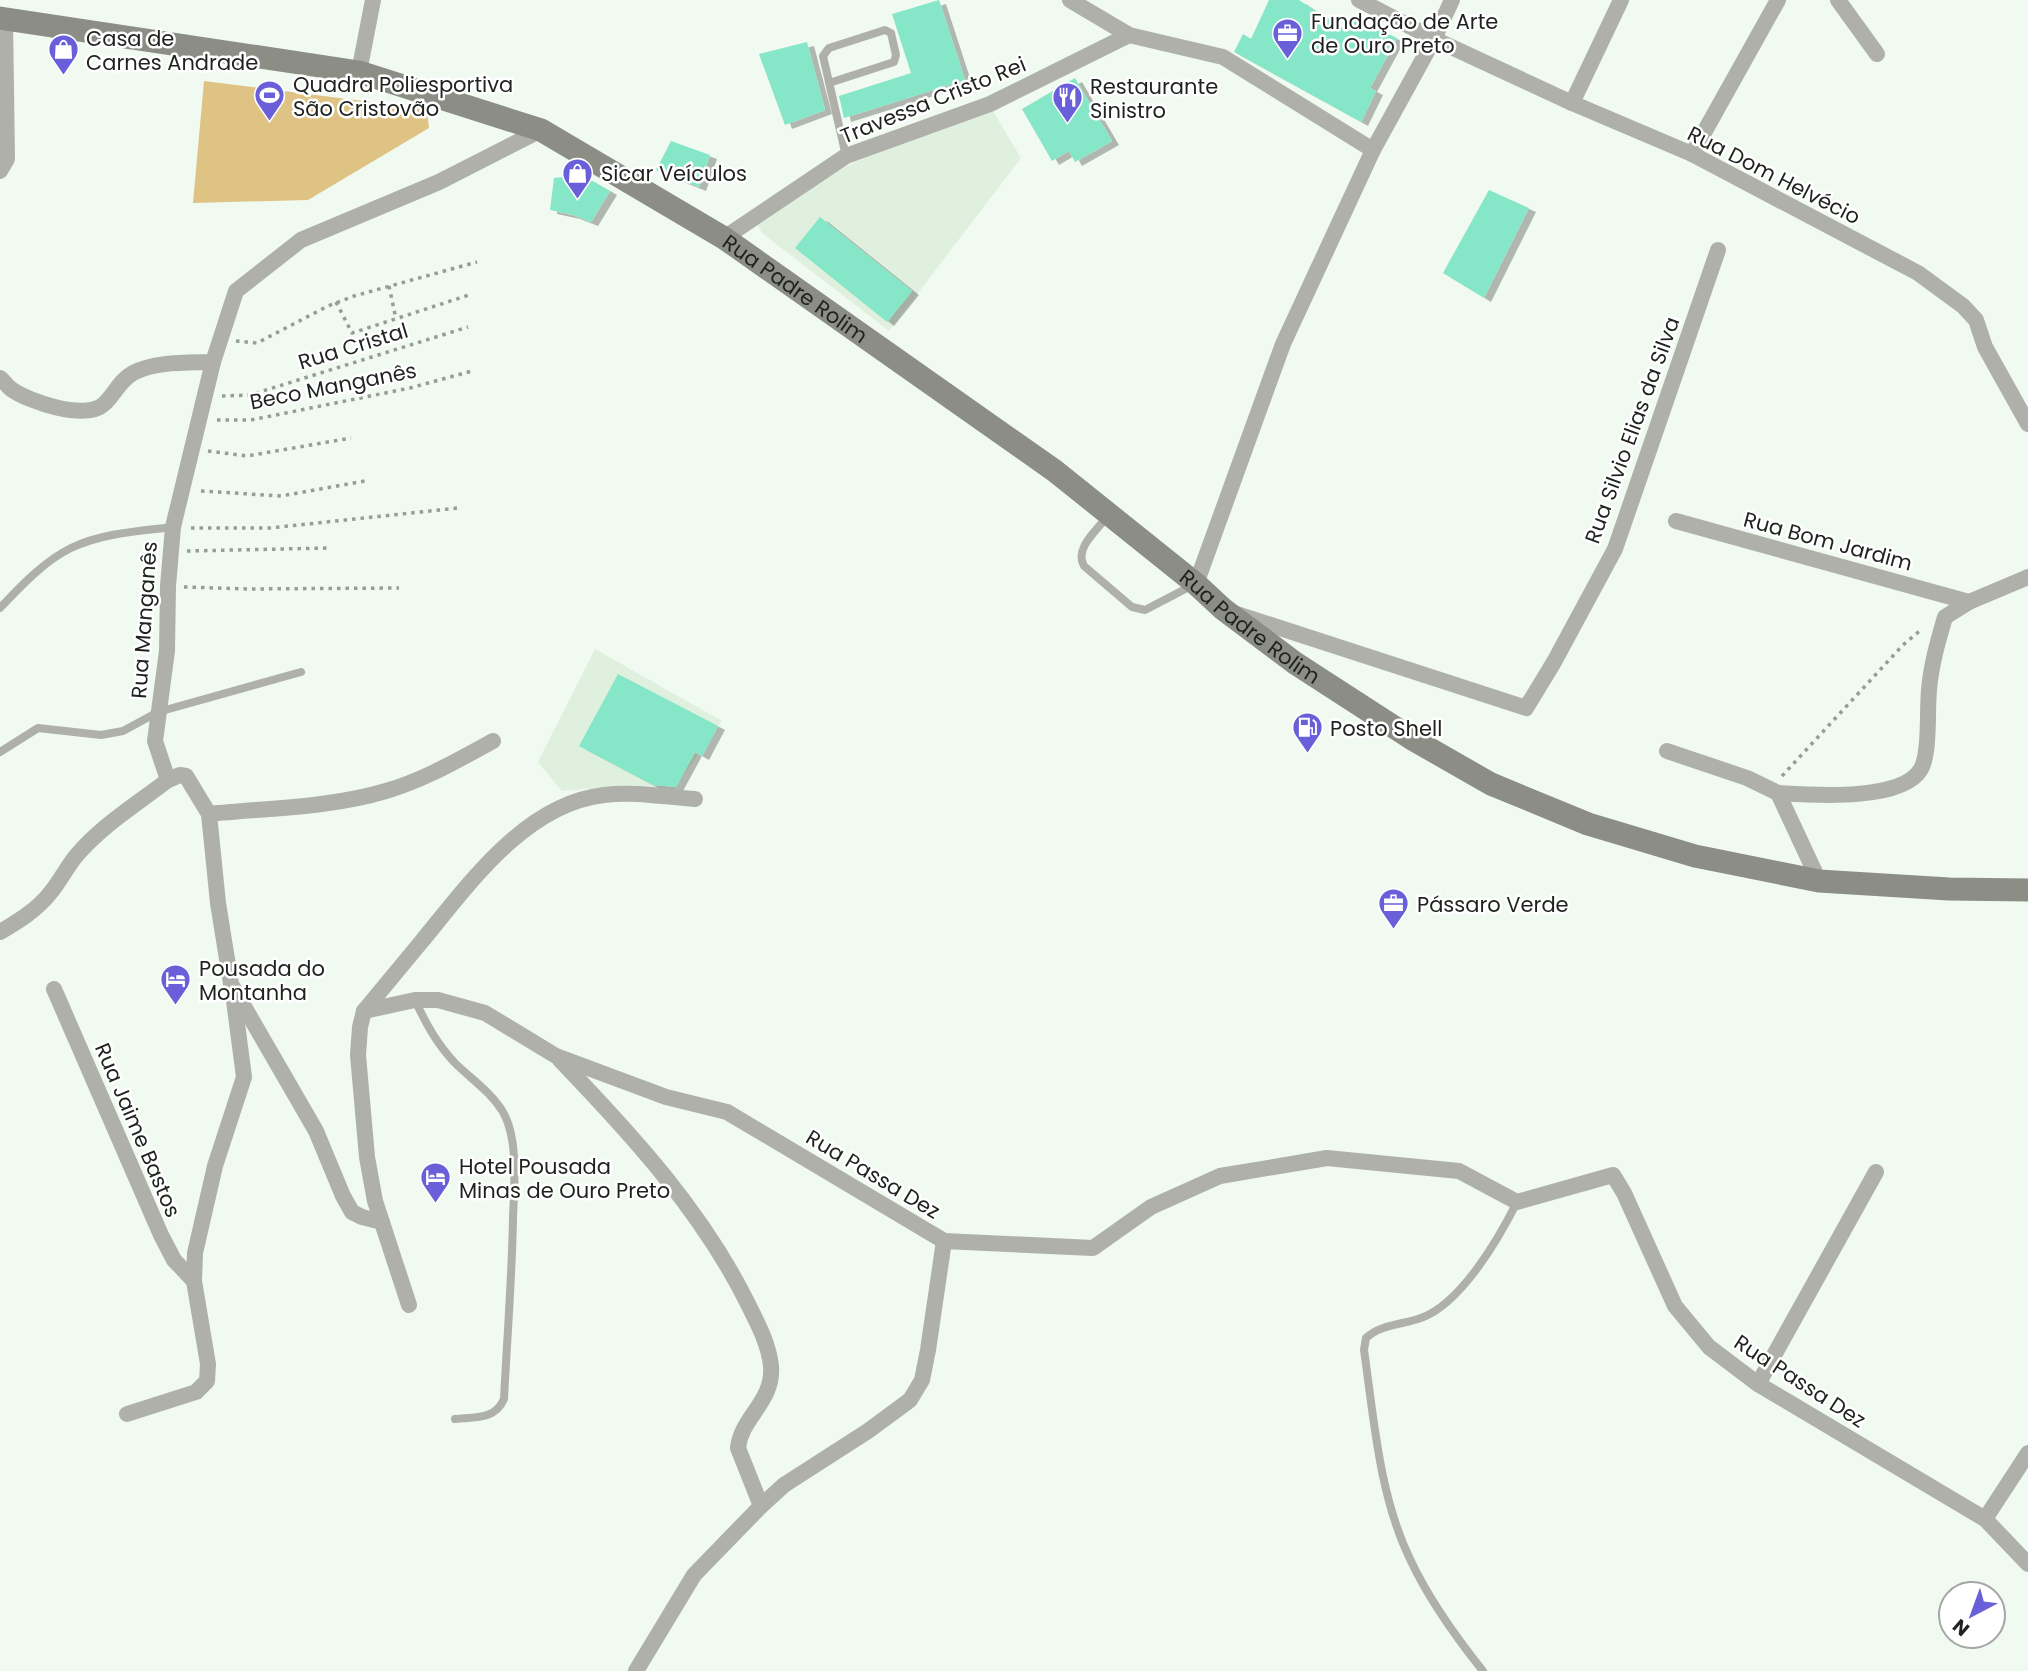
<svg xmlns="http://www.w3.org/2000/svg" width="2028" height="1671" viewBox="0 0 2028 1671" font-family="Poppins,sans-serif">
	<defs>
		<filter id="shadow"><feDropShadow dx="7" dy="4" stdDeviation="0" flood-color="#0004"/></filter>
	</defs>
	<rect width="100%" height="100%" fill="#f0faf0"/>
	<!-- built -->
	<g fill="#e0f0df">
		<polygon points="986,99 1021,158 889,331 762,233 756,222 765,206"/>
		<polygon points="595,649 722,721 669,796 601,788 562,791 538,762"/>
	</g>
	<!-- green -->
	<polygon fill="#dec384" points="204,81 427,109 429,128 308,200 193,203"/>
	<!-- building -->
	<g fill="#86e6c8" filter="url(#shadow)">
		<polygon points="939,0 965,80 844,118 839,96 911,73 892,14"/>
		<polygon points="1269,0 1299,0 1346,31 1352,18 1397,38 1370,88 1376,91 1361,122 1234,52 1243,34 1251,39"/>
		<polygon points="807,42 825,110 785,125 759,54"/>
		<polygon points="1075,78 1112,141 1075,162 1069,151 1052,161 1022,109"/>
		<polygon points="671,141 710,155 699,187 656,170"/>
		<polygon points="582,175 610,191 591,222 573,215 550,210 554,178"/>
		<polygon points="1489,190 1529,208 1484,298 1443,273"/>
		<polygon points="820,217 912,291 887,322 795,248"/>
		<polygon points="618,674 718,726 702,756 695,752 676,787 653,785 579,746"/>
	</g>
	<g fill="none" stroke-linecap="round" stroke-linejoin="round">
		<!-- path -->
		<g stroke="#969d96" stroke-width="3.5" stroke-dasharray="3.5 5" stroke-linecap="butt">
			<polyline points="389,286 396,319"/>
			<polyline points="336,302 352,333 469,295"/>
			<polyline points="236,341 257,343 328,306 354,296 477,262"/>
			<polyline points="222,396 250,395 468,327"/>
			<polyline points="217,420 251,420 410,388 472,371"/>
			<polyline points="208,451 247,456 351,438"/>
			<polyline points="201,491 281,496 365,481"/>
			<polyline points="191,528 270,528 458,508"/>
			<polyline points="187,551 329,548"/>
			<polyline points="184,587 250,589 399,588"/>
			<polyline points="1782,776 1903,645 1922,629"/>
		</g>
		<!-- service -->
		<g stroke="#afb0aa" stroke-width="8">
			<polyline points="829,83 894,62 896,55 891,33 885,30 829,48 823,56 846,156"/>
			<path d="M1107,517C1096,531 1074,549 1084,566L1132,607L1145,610L1193,585"/>
			<path d="M0,608C20,587 44,561 71,548C102,533 139,531 173,527"/>
			<polyline points="0,752 38,728 101,735 123,731 158,712 301,672"/>
			<path d="M415,1000C426,1024 437,1044 455,1063C471,1079 491,1092 503,1112C519,1140 514,1187 513,1218C512,1278 507,1339 504,1399C495,1420 475,1417 455,1419"/>
			<path d="M1483,1671C1455,1636 1429,1600 1410,1559C1379,1495 1374,1419 1364,1350L1366,1338C1381,1324 1402,1325 1421,1318C1461,1304 1499,1238 1517,1202"/>
		</g>
		<!-- minor -->
		<g stroke="#afb0aa" stroke-width="16">
			<polyline points="1070,0 1129,35 1223,57 1373,150"/>
			<polyline points="1359,0 1434,39 1572,103 1692,154 1918,273 1963,306 1976,320 1985,347 2028,424"/>
			<polyline points="1838,0 1877,54"/>
			<polyline points="359,72 373,0"/>
			<polyline points="1572,103 1621,0"/>
			<polyline points="1692,154 1778,0"/>
			<polyline points="0,171 7,159 5,19"/>
			<polyline points="724,238 846,156 990,104 1129,35"/>
			<path d="M0,378C4,381 7,386 11,389C29,402 86,421 104,404C115,394 119,381 133,373C156,361 188,363 213,362"/>
			<polyline points="1676,521 1969,602"/>
			<polyline points="1196,584 1283,344 1373,150 1434,39 1452,0"/>
			<polyline points="1237,614 1526,708 1554,662 1615,549 1718,250"/>
			<polyline points="1667,751 1747,778 1778,793 1819,881"/>
			<path d="M1778,793C1811,795 1902,802 1921,769C1930,753 1927,710 1929,690C1931,665 1938,641 1945,617L1969,602L2028,577"/>
			<path d="M209,814C267,808 329,808 386,791C424,780 458,760 493,741"/>
			<path d="M0,932C19,921 38,909 51,892C60,881 67,867 76,856C101,826 137,804 168,780"/>
			<polyline points="54,989 161,1235 174,1260 194,1281"/>
			<polyline points="364,1011 415,1000 438,1000 485,1013 556,1056 666,1097 727,1112 944,1241 1093,1248 1151,1207 1220,1176 1327,1158 1459,1171 1517,1202 1613,1175 1624,1193 1675,1306 1709,1347 1758,1384 1985,1519 2028,1564"/>
			<path d="M560,1060C632,1135 703,1212 749,1306C758,1324 769,1345 771,1366C774,1402 741,1417 738,1448L761,1506"/>
			<polyline points="382,1222 362,1217 352,1212 343,1196 316,1131 231,984 218,903 209,814 186,776 180,775 168,780 155,741 167,651 168,586 173,527 213,362 236,291 301,240 439,182 541,130"/>
			<path d="M409,1305L375,1201L367,1157L358,1055L360,1027L364,1011C384,987 403,964 422,941C469,884 525,804 604,795C634,791 665,797 695,799"/>
			<polyline points="1758,1384 1876,1172"/>
			<polyline points="127,1414 196,1392 207,1381 208,1364 194,1281 195,1253 215,1166 244,1077 233,993"/>
			<polyline points="1985,1519 2028,1453"/>
			<polyline points="636,1671 694,1575 761,1506 784,1485 868,1431 910,1400 922,1380 928,1350 944,1241"/>
		</g>
		<!-- secondary -->
		<path stroke="#8c8d85" stroke-width="23" id="s1" d="M0,18L359,72L541,130L724,238L1055,471L1196,584L1223,609L1295,663L1414,740L1491,784L1588,824L1695,856L1819,881L1949,889L2028,890"/>
	</g>
	<!-- icons -->
	<defs>
		<symbol id="office-pin" viewBox="-11 -11 22 30"><path d="M0 17L-7.5 6A9.5 9.5 0 1 1 7.5 6Z" fill="#6960d9" stroke="#fff"/><path d="M-6-3h4V-5.5h4V-3h4V5H-6ZM-1-4.5V-3h2v-1.5ZM-6 0V1H6V0Z" fill="#fff"/></symbol>
		<symbol id="shop-pin" viewBox="-11 -11 22 30"><path d="M0 17L-7.5 6A9.5 9.5 0 1 1 7.5 6Z" fill="#6960d9" stroke="#fff"/><path d="M-5-2.5h2.3a2.7 3.5 0 0 1 5.4 0H5L5.5 6h-11ZM-1.5-2.5h3a1.5 2.3 0 0 0-3 0Z" fill="#fff"/></symbol>
		<symbol id="stadium-pin" viewBox="-11 -11 22 30"><path d="M0 17L-7.5 6A9.5 9.5 0 1 1 7.5 6Z" fill="#6960d9" stroke="#fff"/><path d="M0-5a6.5 5 0 1 0 0 10a6.5 5 0 1 0 0-10ZM-3.5-1.8h7v3.6h-7Z" fill="#fff"/></symbol>
		<symbol id="restaurant-pin" viewBox="-11 -11 22 30"><path d="M0 17L-7.5 6A9.5 9.5 0 1 1 7.5 6Z" fill="#6960d9" stroke="#fff"/><path d="M-5-6h1v4h1v-4h1v4h1v-4h1v5L-1.5 .5V6h-2V.5L-5-1ZM5-6V6H3V1.5H1.5Q1.5-4 5-6Z" fill="#fff"/></symbol>
		<symbol id="fuel-pin" viewBox="-11 -11 22 30"><path d="M0 17L-7.5 6A9.5 9.5 0 1 1 7.5 6Z" fill="#6960d9" stroke="#fff"/><path d="M-5.5-6h7V0h2V4h1.3V-2.5L3-4.5l.8-.8L6-3V5H2.5V1h-1V6h-7ZM-4.2-4.7v3.2H.2V-4.7Z" fill="#fff"/></symbol>
		<symbol id="hotel-pin" viewBox="-11 -11 22 30"><path d="M0 17L-7.5 6A9.5 9.5 0 1 1 7.5 6Z" fill="#6960d9" stroke="#fff"/><path d="M-6-4.5h1.5V1H6V5H4.5V3h-9V5H-6ZM-4 0a1.8 1.8 0 1 1 3.6 0ZM.5 0V-2.5h3Q6-2.5 6 0Z" fill="#fff"/></symbol>
	</defs>
	<g fill-rule="evenodd">
		<use href="#office-pin" x="1270" y="16" width="35" height="47"/>
		<use href="#shop-pin" x="46" y="32" width="35" height="47"/>
		<use href="#stadium-pin" x="252" y="78" width="35" height="47"/>
		<use href="#restaurant-pin" x="1050" y="80" width="35" height="47"/>
		<use href="#shop-pin" x="560" y="156" width="35" height="47"/>
		<use href="#fuel-pin" x="1290" y="710" width="35" height="47"/>
		<use href="#office-pin" x="1376" y="886" width="35" height="47"/>
		<use href="#hotel-pin" x="158" y="962" width="35" height="47"/>
		<use href="#hotel-pin" x="418" y="1160" width="35" height="47"/>
	</g>
	<g text-anchor="middle" dominant-baseline="central" stroke-width="5" stroke-linejoin="round" paint-order="stroke">
		<!-- poi labels -->
		<g font-size="21" fill="#1f221f" stroke="#fff" text-anchor="start">
			<text x="1311" y="21">Fundação de Arte<tspan x="1311" dy="24">de Ouro Preto</tspan></text>
			<text x="86" y="38">Casa de<tspan x="86" dy="24">Carnes Andrade</tspan></text>
			<text x="293" y="84">Quadra Poliesportiva<tspan x="293" dy="24">São Cristovão</tspan></text>
			<text x="1090" y="86">Restaurante<tspan x="1090" dy="24">Sinistro</tspan></text>
			<text x="601" y="173">Sicar Veículos</text>
			<text x="1330" y="728">Posto Shell</text>
			<text x="1417" y="904">Pássaro Verde</text>
			<text x="199" y="968">Pousada do<tspan x="199" dy="24">Montanha</tspan></text>
			<text x="459" y="1166">Hotel Pousada<tspan x="459" dy="24">Minas de Ouro Preto</tspan></text>
		</g>
		<!-- street labels -->
		<g font-size="21" fill="#1f221f" stroke="#fff">
			<text transform="translate(933 100) rotate(-22)">Travessa Cristo Rei</text>
			<text transform="translate(1774 175) rotate(27)">Rua Dom Helvécio</text>
			<text stroke="none"><textPath href="#s1" startOffset="854">Rua Padre Rolim</textPath></text>
			<text transform="translate(353 346) rotate(-17)">Rua Cristal</text>
			<text transform="translate(333 386) rotate(-11)">Beco Manganês</text>
			<text transform="translate(1632 430) rotate(-70)">Rua Silvio Elias da Silva</text>
			<text transform="translate(1828 541) rotate(15)">Rua Bom Jardim</text>
			<text transform="translate(144 620) rotate(-86)">Rua Manganês</text>
			<text stroke="none"><textPath href="#s1" startOffset="1421">Rua Padre Rolim</textPath></text>
			<text transform="translate(138 1130) rotate(67)">Rua Jaime Bastos</text>
			<text transform="translate(873 1174) rotate(31)">Rua Passa Dez</text>
			<text transform="translate(1800 1381) rotate(33)">Rua Passa Dez</text>
		</g>
	</g>
	<!-- north arrow -->
	<g transform="translate(1972 1615) rotate(221)"><circle r="33" fill="#ffffff" stroke="#a5a7a5" stroke-width="2"/>
	<path d="M0-5L12 26L0 18L-12 26Z" fill="#6960d9"/>
	<text y="-10" font-size="19" font-weight="bold" text-anchor="middle" fill="#1f221f">N</text>
	</g>
</svg>
